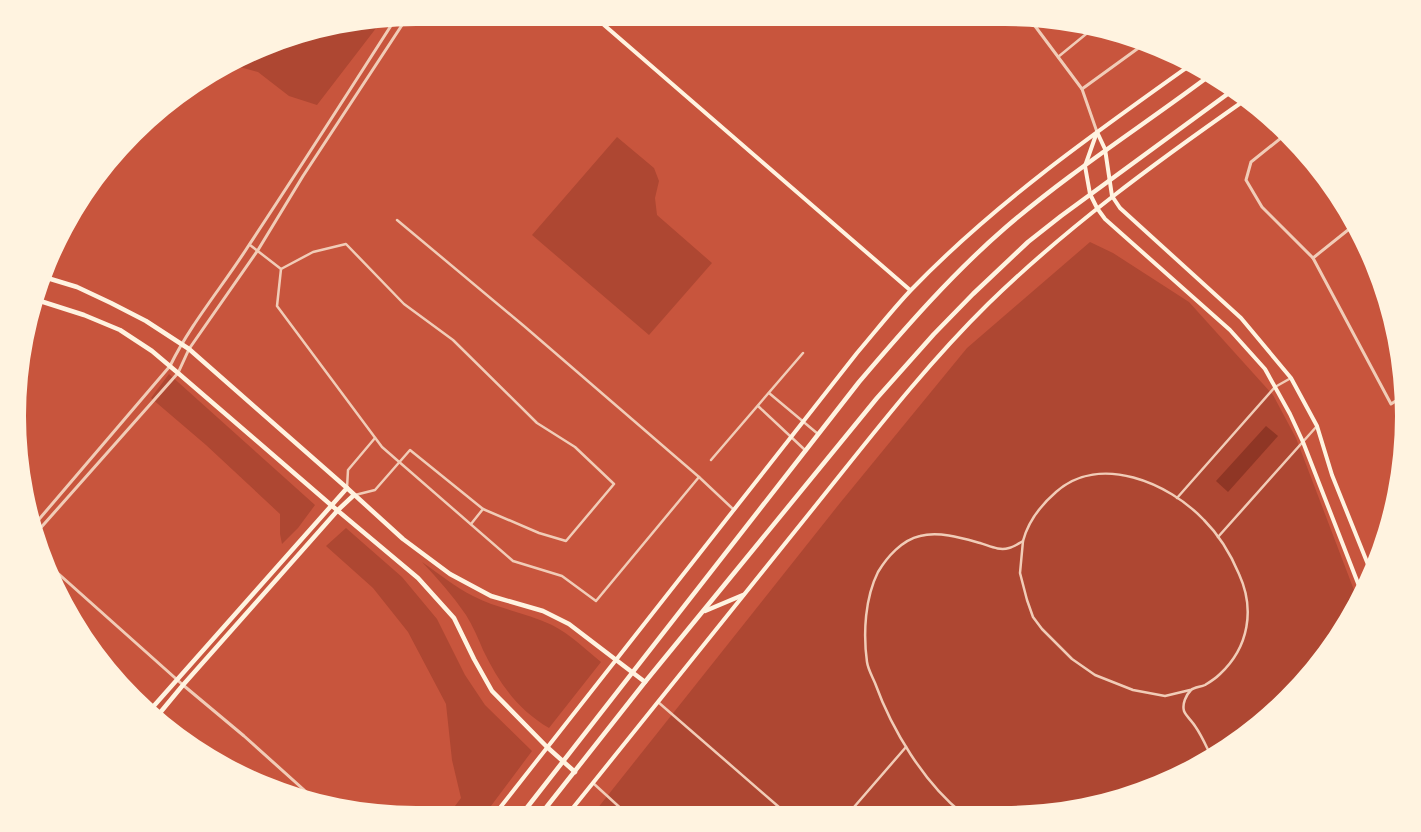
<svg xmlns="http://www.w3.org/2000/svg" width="1421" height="832" viewBox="0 0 1421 832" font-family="Ubuntu,sans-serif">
	<rect width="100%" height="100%" fill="#c8553d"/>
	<!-- green -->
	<g fill="#ae4732">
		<polygon points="380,23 317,105 289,96 258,72 236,66 288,39"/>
		<polygon points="617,137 654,168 659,181 655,198 657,215 712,263 649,335 532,235"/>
		<polygon points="1090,242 1113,253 1189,302 1273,395 1296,438 1357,598 1336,638 1268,715 1204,761 1108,801 1031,814 593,814 840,503 967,348"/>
		<polygon points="169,374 315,505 298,528 282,544 280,534 280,514 206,445 151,398"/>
		<polygon points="346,528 402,577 437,619 465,675 485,705 532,751 485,814 449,814 461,798 452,760 446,704 408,632 373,588 326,546"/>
		<path d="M422,562C438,573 455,587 473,596C498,609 527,613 552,625C570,634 585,649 601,662L549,728C517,709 499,683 483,650C478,638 473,626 466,615C453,596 438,579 422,562Z"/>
	</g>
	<!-- water -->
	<polygon fill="#8f3625" points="1266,426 1278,436 1228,492 1216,481"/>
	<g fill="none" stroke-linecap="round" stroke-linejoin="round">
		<!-- minor -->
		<g stroke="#f1ccb7" stroke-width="2.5">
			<polyline points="1058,57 1091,30"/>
			<polyline points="397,220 524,326 699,477 734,510"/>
			<polyline points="250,245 281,269 277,306 382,447 513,561 562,576 596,601 699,477"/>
			<polyline points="281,269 313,252 346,244 404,304 453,340 537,423 575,447 614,484 566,541 539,533 483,509 410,450 375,490 355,495"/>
			<polyline points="769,393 818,434"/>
			<polyline points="758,406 805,450"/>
			<polyline points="711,460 803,353"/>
			<polyline points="347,488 348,470 375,438"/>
			<polyline points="1177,498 1275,387 1291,378"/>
			<polyline points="471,524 483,509"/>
			<polyline points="1218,537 1317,426"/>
			<polyline points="1023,541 1020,573 1027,600 1033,617 1042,629 1072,659 1095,675 1133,690 1165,696 1190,690"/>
			<polyline points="658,702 787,814"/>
			<polyline points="593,783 627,814"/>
			<polyline points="848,814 906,747"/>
			<path d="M963,814C924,783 892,730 875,683C872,676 868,669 867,662C863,633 865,598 878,572C887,557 902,540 920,536C939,531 962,538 980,543C990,546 999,551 1009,548C1014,547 1019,543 1023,541C1028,522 1041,505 1056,492C1100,453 1169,483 1204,520C1219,535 1231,555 1239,574C1255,609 1249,647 1220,674C1216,678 1210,682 1205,685C1201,687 1194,687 1191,690C1186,695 1182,704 1184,711C1186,716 1192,721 1195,726C1202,736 1206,746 1211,756"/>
		</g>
		<!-- tertiary -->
		<g stroke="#f1ccb7" stroke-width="3">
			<polyline points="1029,18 1082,89 1097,132"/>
			<polyline points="1082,89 1144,44"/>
			<polyline points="1286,134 1251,162 1246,180 1262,207 1313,258 1391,404 1402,397"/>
			<polyline points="1313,258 1353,226"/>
			<path d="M35,524L170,366C191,323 223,286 249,245C298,171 346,96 394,21"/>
			<polyline points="37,532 178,373 189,349 258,250 303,176 406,19"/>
			<polyline points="52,568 183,685 244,736 313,798"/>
		</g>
		<!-- secondary -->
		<g stroke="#fff3e0" stroke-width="4">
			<polyline points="596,18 910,290"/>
			<polyline points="1097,132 1085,166 1090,194 1097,208 1105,219 1230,330 1265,369 1290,414 1303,442 1361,591"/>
			<polyline points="1097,132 1105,149 1112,196 1120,208 1241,318 1291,378 1317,426 1332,475 1371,572"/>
			<path d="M495,814L857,353C875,332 892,310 911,290C994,204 1092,135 1189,66"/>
			<path d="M568,814C648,714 728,615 808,515C866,443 922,369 988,304C1067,227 1155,163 1245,100"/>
		</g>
		<!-- primary -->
		<g stroke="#fff3e0" stroke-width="4.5">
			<polyline points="44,277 77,287 111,303 146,321 189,349 347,488 403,539 450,574 491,596 543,611 569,624 645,682"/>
			<polyline points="37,300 84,315 120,330 152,351 178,373 331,505 418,578 454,618 474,659 492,691 547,747 575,772"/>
			<polyline points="152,708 347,488"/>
			<polyline points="159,714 183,685 338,510 354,495"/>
		</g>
		<!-- trunk -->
		<g stroke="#fff3e0" stroke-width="4.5">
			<polyline points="705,611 743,595"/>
			<path d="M522,814L859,382C905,328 952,274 1005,228C1070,172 1141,127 1209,76"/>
			<polyline points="541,814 645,682 877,398 934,334 973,294 1028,242 1061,216 1233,90"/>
		</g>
	</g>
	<!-- crop -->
	<path d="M0 0H1421V832H0ZM416 26H1005A390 390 0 0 1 1395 416V416A390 390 0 0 1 1005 806H416A390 390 0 0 1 26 416V416A390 390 0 0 1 416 26Z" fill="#fff3e0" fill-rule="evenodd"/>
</svg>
